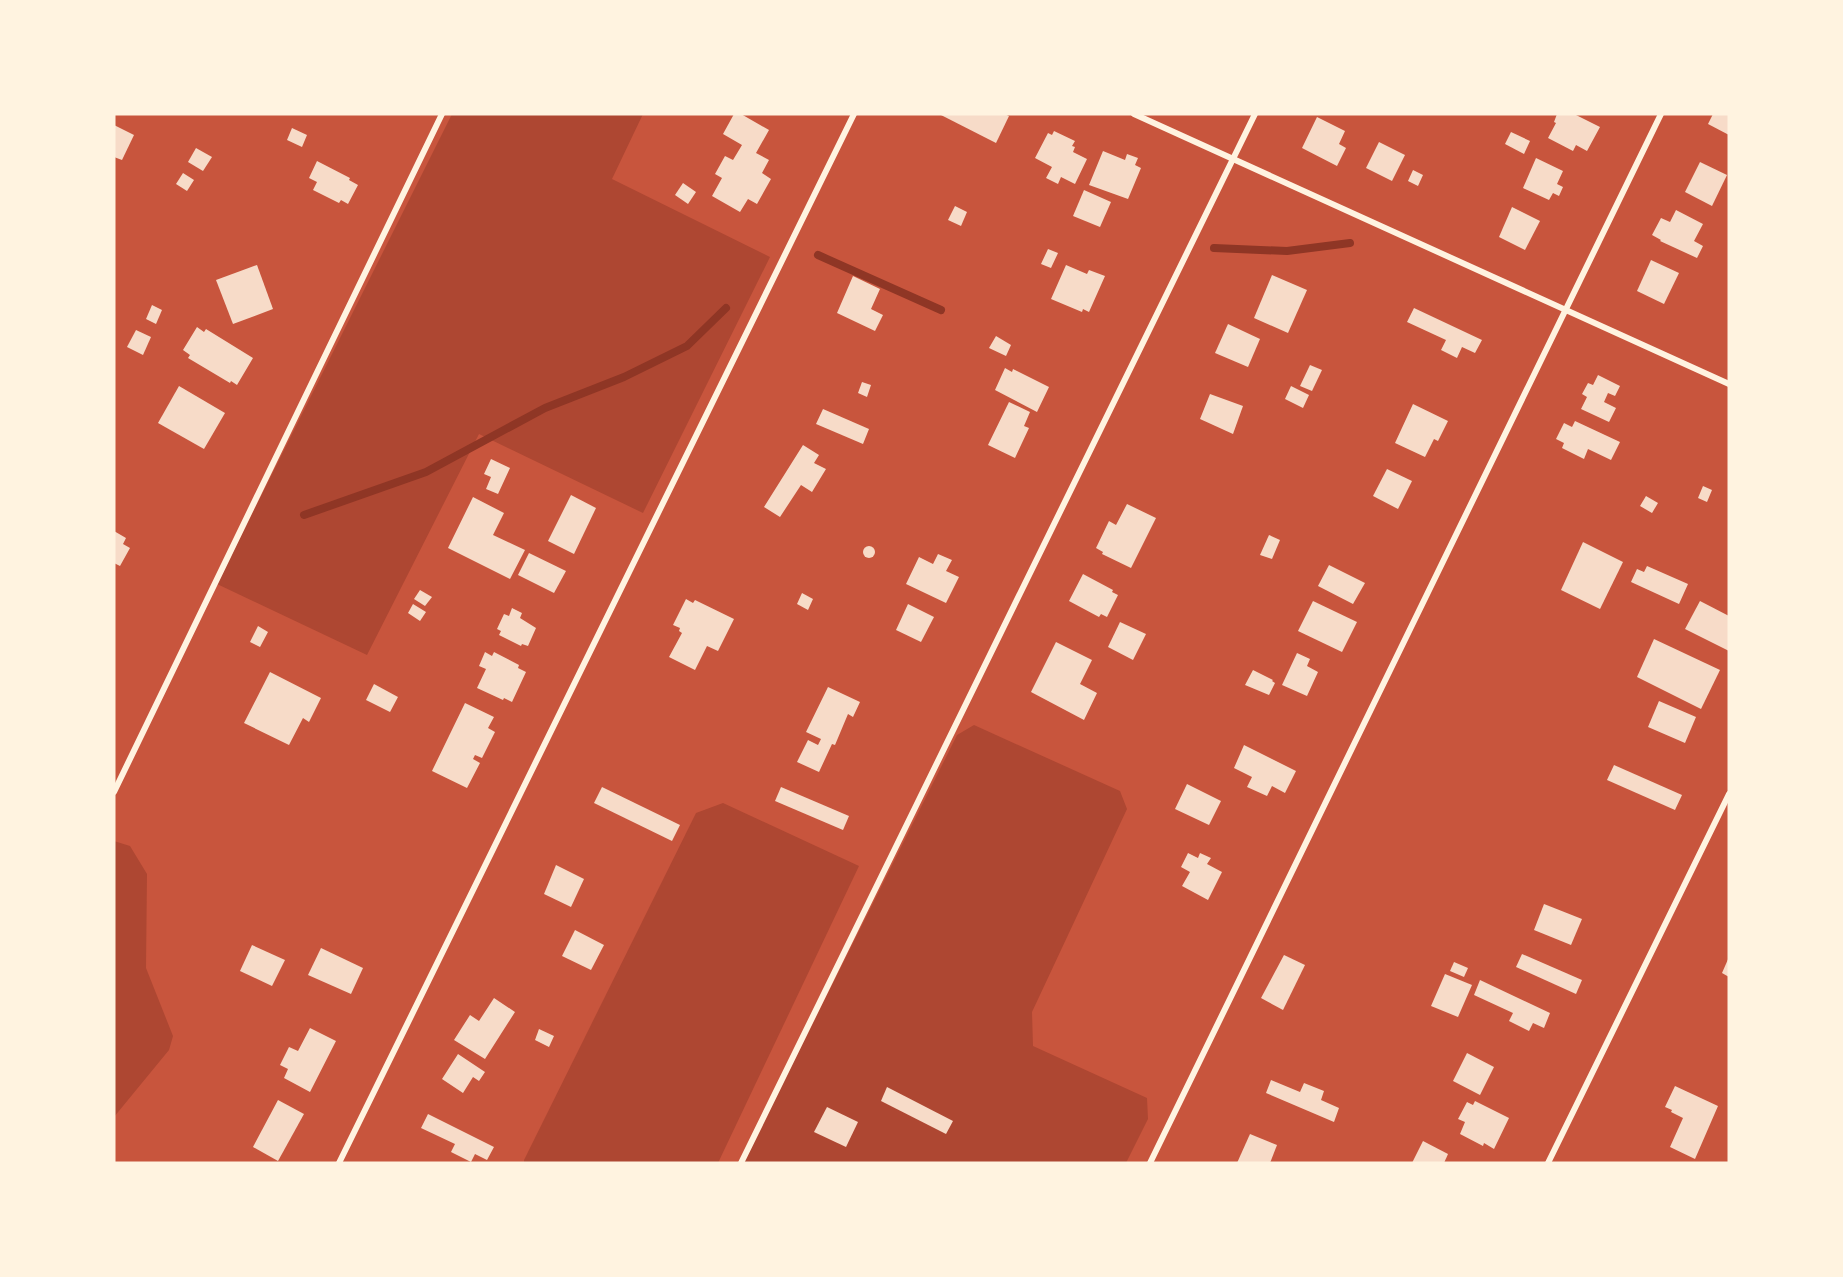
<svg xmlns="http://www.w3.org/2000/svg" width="1843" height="1277" viewBox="0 0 1843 1277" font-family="'Asap Condensed',sans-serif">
	<rect width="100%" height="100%" fill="#c8553d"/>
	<!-- green -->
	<g fill="#ae4732">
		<polygon points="452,114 643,114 612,179 770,257 643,513 479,434 367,655 217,584"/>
		<polygon points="974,725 1120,791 1127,809 1032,1012 1033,1046 1147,1098 1148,1119 1126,1163 743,1163 957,735"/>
		<polygon points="723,803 859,866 718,1163 524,1163 524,1160 696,813"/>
		<polygon points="114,841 130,846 147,874 146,968 173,1036 169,1050 114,1117"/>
	</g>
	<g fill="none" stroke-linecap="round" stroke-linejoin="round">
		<!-- stream -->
		<g stroke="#8f3625" stroke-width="8">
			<polyline points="1214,248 1287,251 1350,243"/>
			<polyline points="818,255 941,310"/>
			<polyline points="304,515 426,472 545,408 624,377 687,346 726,308"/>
		</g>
	</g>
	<!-- building -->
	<g fill="#f7dbc8">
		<polygon points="734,114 741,114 769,130 756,153 769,160 762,173 771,179 757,204 748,199 740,212 712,196 722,178 715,174 725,156 733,160 742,145 723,134"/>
		<polygon points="939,114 1004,114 1009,116 996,143"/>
		<polygon points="1557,114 1574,114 1600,127 1587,151 1576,145 1573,151 1548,138 1556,123 1554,122"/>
		<polygon points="1713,114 1729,114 1729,135 1708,124"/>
		<polygon points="1317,117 1345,131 1339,144 1346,148 1337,166 1302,148"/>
		<polygon points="114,125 134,135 122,160 114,157"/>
		<polygon points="292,128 307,135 302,147 287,140"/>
		<polygon points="1054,131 1075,141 1072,146 1075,147 1073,152 1087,159 1075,184 1061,177 1058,184 1046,178 1052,167 1035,158 1048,133 1052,135"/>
		<polygon points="1511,132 1530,141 1524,154 1505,144"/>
		<polygon points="1379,142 1405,155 1392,181 1366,168"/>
		<polygon points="196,148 212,157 203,171 188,162"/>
		<polygon points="1103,151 1125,160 1127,154 1138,158 1135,165 1141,168 1128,199 1089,185"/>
		<polygon points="1536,158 1563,171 1557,184 1563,187 1559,196 1553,193 1549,200 1523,188"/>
		<polygon points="317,161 350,178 349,180 358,185 348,204 341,200 339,203 313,190 317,182 309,178"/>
		<polygon points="1700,162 1727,175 1712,206 1685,192"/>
		<polygon points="1413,170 1423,175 1418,186 1408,181"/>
		<polygon points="183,173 194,180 187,191 176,184"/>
		<polygon points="683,183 696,192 688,204 675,195"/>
		<polygon points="1084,190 1111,202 1100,227 1073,216"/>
		<polygon points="955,206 967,212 961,226 948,220"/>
		<polygon points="1512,207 1540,221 1525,250 1499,237"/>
		<polygon points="1676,210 1703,224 1694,241 1703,246 1697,258 1660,241 1661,240 1652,235 1661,218 1670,222"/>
		<polygon points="1048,249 1058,253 1051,268 1041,264"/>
		<polygon points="1651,260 1679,273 1664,304 1637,291"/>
		<polygon points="257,265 273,309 233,324 216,280"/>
		<polygon points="1066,265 1087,274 1089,270 1105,276 1089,312 1083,309 1082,312 1051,299"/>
		<polygon points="1272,275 1307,290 1288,333 1254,318"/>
		<polygon points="853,276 880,289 871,309 883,315 875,331 837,313"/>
		<polygon points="152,305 162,310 156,324 146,319"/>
		<polygon points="1414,308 1482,340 1475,353 1462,347 1457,358 1441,350 1446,340 1407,322"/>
		<polygon points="1228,324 1260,339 1248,367 1215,353"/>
		<polygon points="197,327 204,332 206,329 253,358 237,385 231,381 230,383 188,358 190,355 183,350"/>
		<polygon points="136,330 151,337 143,355 127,347"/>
		<polygon points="996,336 1011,345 1006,356 989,348"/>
		<polygon points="1310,365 1322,370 1312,391 1300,386"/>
		<polygon points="1005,368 1012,372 1013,369 1049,387 1037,412 995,390"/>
		<polygon points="1598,375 1620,386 1615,396 1608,393 1604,402 1616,408 1609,422 1581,409 1587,397 1582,394 1588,383 1593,385"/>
		<polygon points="862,382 871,385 867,397 858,393"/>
		<polygon points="179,386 225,413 204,449 158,423"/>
		<polygon points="1291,386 1309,395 1303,408 1285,399"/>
		<polygon points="1210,394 1243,406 1233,434 1200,419"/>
		<polygon points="1009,402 1030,412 1024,426 1029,428 1015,458 988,445"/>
		<polygon points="1413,404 1448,421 1438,441 1434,439 1425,457 1395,443"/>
		<polygon points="823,409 869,429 863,444 816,424"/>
		<polygon points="1575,421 1620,442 1611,460 1588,449 1584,459 1562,448 1564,443 1556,439 1564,423 1572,427"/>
		<polygon points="803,445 819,455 814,463 826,469 812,492 801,485 780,517 764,507"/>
		<polygon points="491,459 510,468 498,494 486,489 491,477 484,474"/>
		<polygon points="1387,469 1412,481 1398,509 1373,496"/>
		<polygon points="1703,486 1712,490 1707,502 1698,498"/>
		<polygon points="571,495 596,508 574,554 548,541"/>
		<polygon points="1646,496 1658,503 1652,513 1640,506"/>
		<polygon points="473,497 504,513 493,535 525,550 510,579 448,548"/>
		<polygon points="1127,504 1156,518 1131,568 1102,554 1103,552 1096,548 1109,521 1116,525"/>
		<polygon points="114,531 126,538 123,544 130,548 120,566 114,563"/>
		<polygon points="1269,535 1280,540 1272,559 1260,555"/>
		<polygon points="1583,542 1623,562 1600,609 1561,590"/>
		<circle cx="869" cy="552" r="6"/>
		<polygon points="529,553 566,571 554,593 518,575"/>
		<polygon points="938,554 952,560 946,571 959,577 946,603 906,584 919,557 933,564"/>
		<polygon points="1329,565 1365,583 1353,604 1318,586"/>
		<polygon points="1647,566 1688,584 1679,604 1631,582 1637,569 1644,572"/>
		<polygon points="1083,574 1113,590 1112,592 1118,595 1107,617 1101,614 1099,617 1069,601"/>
		<polygon points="420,590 432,597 425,606 414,599"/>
		<polygon points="802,593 813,599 808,610 797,604"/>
		<polygon points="686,599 693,603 695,600 734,619 718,651 707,646 695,670 669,657 682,633 679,631 680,628 673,625"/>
		<polygon points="1313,601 1357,622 1342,652 1298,631"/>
		<polygon points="1700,601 1729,616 1729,651 1685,629"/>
		<polygon points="413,604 426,612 420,621 408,613"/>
		<polygon points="908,604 934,617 921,642 896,630"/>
		<polygon points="512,608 522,613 520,618 536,628 528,646 522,644 521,646 499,635 501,631 497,629 504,614 509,616"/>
		<polygon points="1120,622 1146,634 1133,660 1108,647"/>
		<polygon points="258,626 268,632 260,647 250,642"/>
		<polygon points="1654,639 1720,670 1701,709 1637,677"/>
		<polygon points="1056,642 1092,660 1080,684 1097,693 1084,720 1031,692"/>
		<polygon points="485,652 492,656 494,652 519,665 518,668 526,672 512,702 504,698 503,700 477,688 486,669 479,666"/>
		<polygon points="1297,653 1310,659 1307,666 1318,672 1307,696 1282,685"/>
		<polygon points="1253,670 1273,680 1272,681 1275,683 1269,695 1245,685"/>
		<polygon points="270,672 321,698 309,722 303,718 289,745 244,723"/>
		<polygon points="374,684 398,697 390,712 366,700"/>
		<polygon points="828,687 860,702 853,717 848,714 835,745 832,744 819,772 797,762 808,740 818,745 821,739 806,732"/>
		<polygon points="1659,701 1696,717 1685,743 1648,727"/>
		<polygon points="465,703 494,717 488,728 495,732 482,758 475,755 473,759 480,763 467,788 432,771"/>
		<polygon points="1244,745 1296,771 1285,793 1272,786 1267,796 1247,787 1252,777 1234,768"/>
		<polygon points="1614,765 1682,795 1675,810 1607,780"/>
		<polygon points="1187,784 1221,801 1209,825 1175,809"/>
		<polygon points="602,787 680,825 672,841 594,803"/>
		<polygon points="781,787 849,816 843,830 775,801"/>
		<polygon points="1188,853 1198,858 1200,853 1211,858 1207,864 1222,872 1208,900 1182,886 1190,872 1181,867"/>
		<polygon points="556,865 584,879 571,907 544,894"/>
		<polygon points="1544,904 1582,919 1571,945 1534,930"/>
		<polygon points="575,930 604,945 591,970 562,956"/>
		<polygon points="252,945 285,960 272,986 240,971"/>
		<polygon points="321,948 363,968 351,994 308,975"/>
		<polygon points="1522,954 1582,980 1576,994 1516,967"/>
		<polygon points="1284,955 1305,965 1283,1010 1261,998"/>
		<polygon points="1729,957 1729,977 1722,973"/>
		<polygon points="1454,962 1468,968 1464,977 1450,971"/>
		<polygon points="1445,974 1472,985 1458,1017 1431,1006"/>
		<polygon points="1480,980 1550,1013 1544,1028 1533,1023 1529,1031 1509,1021 1513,1013 1474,995"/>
		<polygon points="494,998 515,1012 485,1059 454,1040 470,1015 479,1021"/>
		<polygon points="310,1028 336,1041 310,1092 284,1078 288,1069 280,1065 289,1047 298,1051"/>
		<polygon points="539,1029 554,1036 549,1047 535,1040"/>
		<polygon points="1467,1053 1494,1067 1480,1095 1453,1081"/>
		<polygon points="458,1054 485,1072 479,1081 473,1077 463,1093 442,1079"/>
		<polygon points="1271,1080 1300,1092 1304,1083 1324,1091 1321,1100 1339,1108 1334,1122 1266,1093"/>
		<polygon points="1675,1086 1718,1106 1695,1159 1670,1147 1683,1118 1671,1112 1672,1110 1665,1107"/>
		<polygon points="887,1087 953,1121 946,1134 881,1101"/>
		<polygon points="278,1100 304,1114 278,1161 253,1147"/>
		<polygon points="1475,1101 1509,1118 1494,1149 1484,1143 1483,1146 1460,1134 1465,1122 1458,1119 1467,1102 1473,1105"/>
		<polygon points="827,1107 858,1122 846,1147 814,1132"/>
		<polygon points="428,1114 494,1147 487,1160 475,1154 471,1162 451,1152 455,1144 421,1128"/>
		<polygon points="1250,1134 1277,1145 1270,1163 1237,1163"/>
		<polygon points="1423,1141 1448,1154 1444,1163 1412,1163"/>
	</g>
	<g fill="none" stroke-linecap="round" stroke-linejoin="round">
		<!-- minor -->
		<g stroke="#fff3e0" stroke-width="6">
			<polyline points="1134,114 1729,384"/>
			<polyline points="114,792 442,114"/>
			<polyline points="339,1163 854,114"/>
			<polyline points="741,1163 1255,114"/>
			<polyline points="1150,1163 1661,114"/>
			<polyline points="1548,1163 1729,794"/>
		</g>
	</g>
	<!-- border -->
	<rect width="1843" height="1277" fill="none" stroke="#fff3e0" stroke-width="231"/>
</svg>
